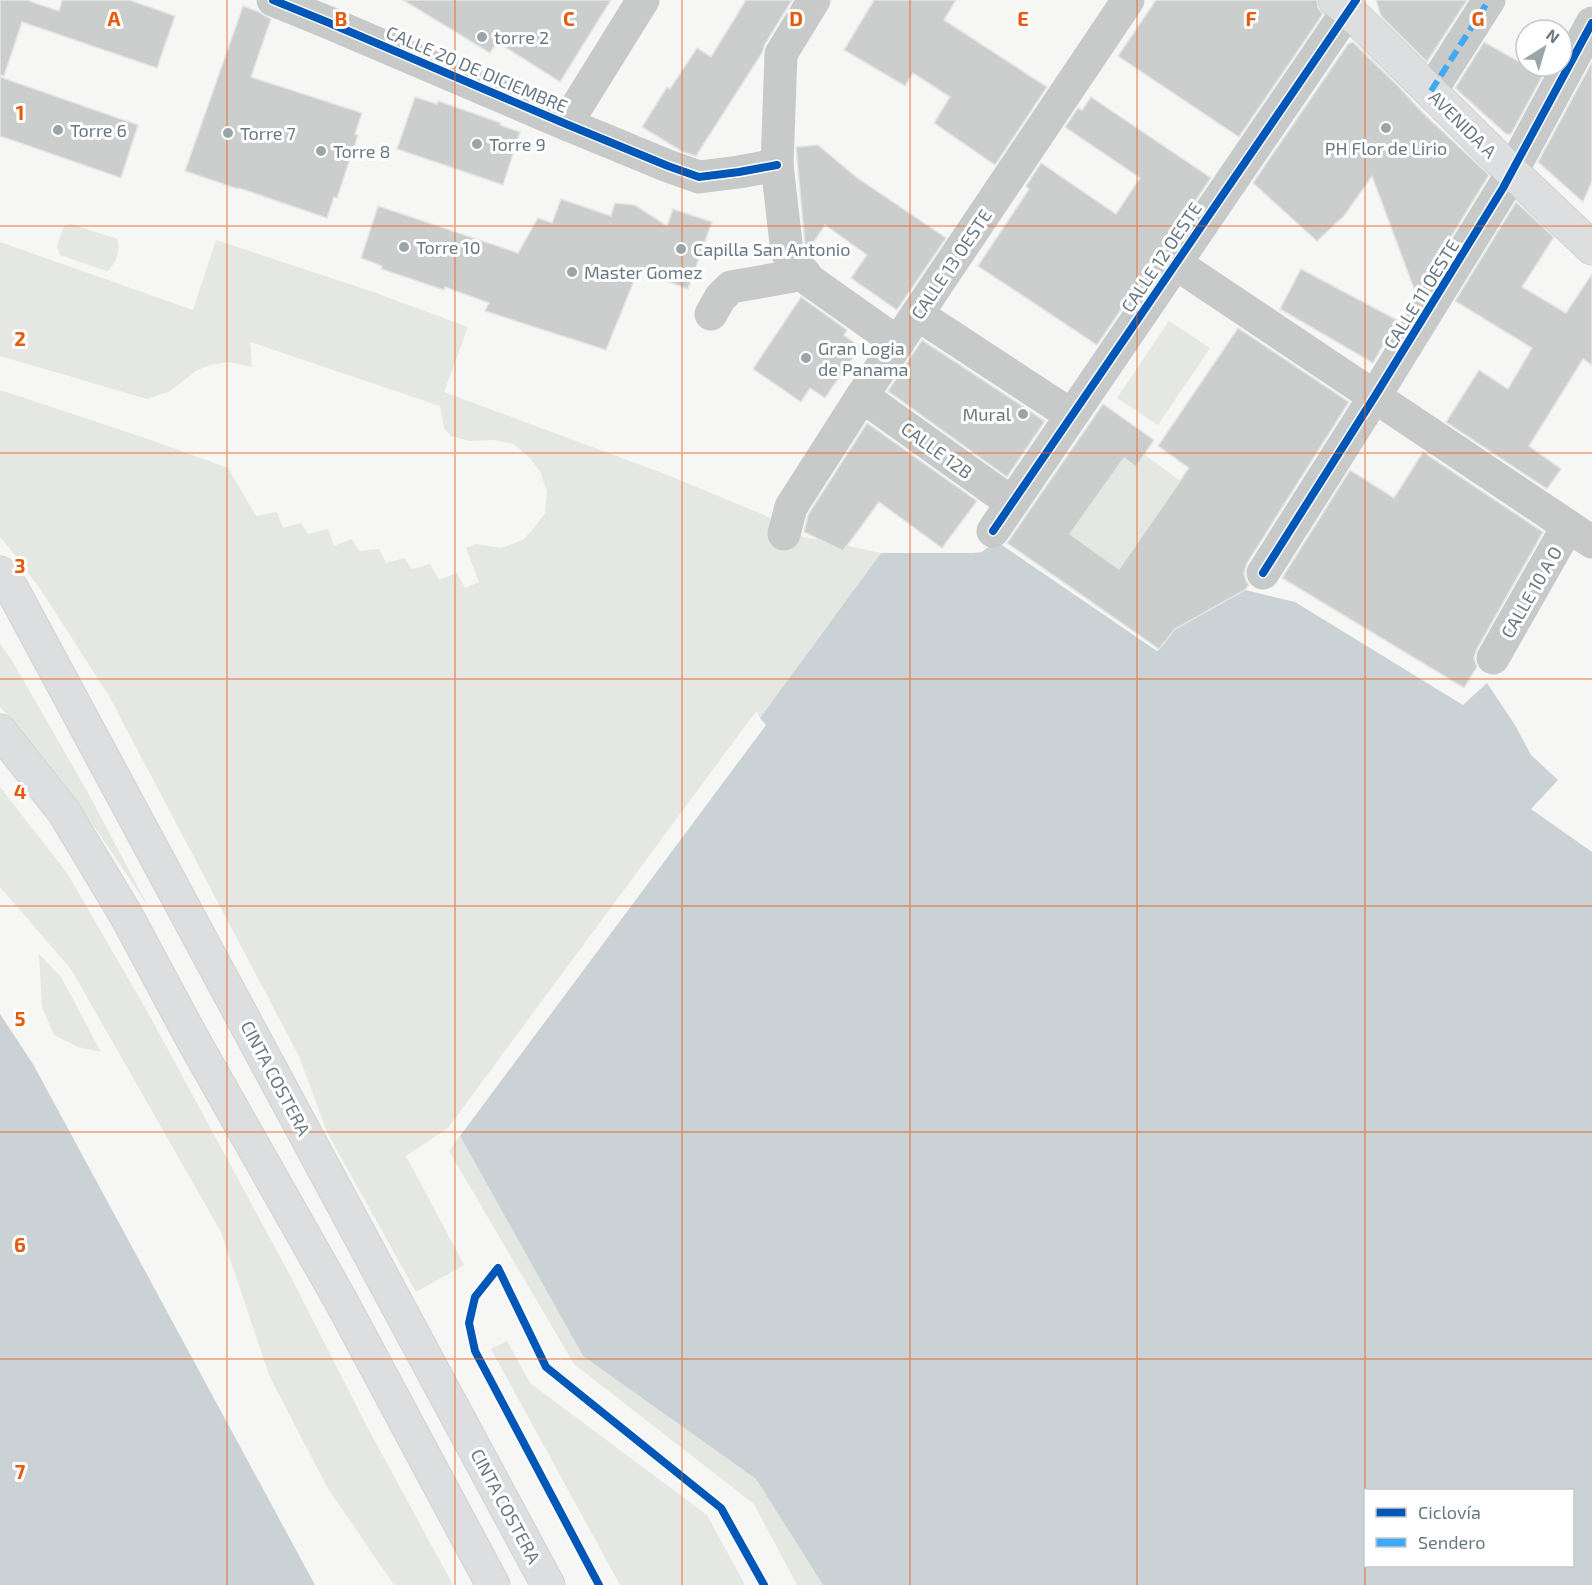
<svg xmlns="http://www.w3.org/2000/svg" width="1592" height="1585" viewBox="0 0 1592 1585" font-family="'Exo 2',sans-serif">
	<rect width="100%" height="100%" fill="#f6f6f5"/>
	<!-- green -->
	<g fill="#e5e7e2">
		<path d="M71,224L117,239C121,249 116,264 107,271L60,255L57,246L64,226Z"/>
		<polygon points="216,240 376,293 468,327 444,392 665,474 764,515 804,537 881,553 760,718 757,711 751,718 448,1128 406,1156 464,1265 416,1292 327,1132 299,1056 109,696 41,590 0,536 0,390 145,438 228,468 256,516 277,512 283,528 301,523 308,534 328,529 334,546 352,539 359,551 379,549 386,563 404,558 412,569 430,564 439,580 457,573 465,588 479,582 466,548 476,544 501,548 523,540 534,528 545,513 547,492 540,471 529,457 514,444 494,440 470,441 451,436 444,428 440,406 250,342 252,367 229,362 210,365 197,370 170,391 147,399 0,356 0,242 193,310"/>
		<polygon points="1169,321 1210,348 1158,425 1117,398"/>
		<polygon points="1144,454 1180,481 1119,569 1070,534 1124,458 1135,466"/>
		<path d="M0,644L11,659L87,791L149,908C103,839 57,768 0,707Z"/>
		<polygon points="0,787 67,873 147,1011 291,1277 364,1421 453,1585 394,1585 327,1487 269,1375 221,1232 71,969 0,887"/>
		<polygon points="39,954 61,977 101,1052 78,1047 54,1035 42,1007"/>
		<polygon points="460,1136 583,1356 756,1479 823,1585 797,1585 754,1504 574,1364 449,1151"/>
		<polygon points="507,1341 530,1383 707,1515 745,1585 620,1585 491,1349"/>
	</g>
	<!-- water -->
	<g fill="#cbd2d5" fill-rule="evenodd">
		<path d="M996,541L1157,651L1175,629L1245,590L1295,602L1463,705L1487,683L1515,725L1531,755L1558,780L1531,809L1592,852V1585H823L756,1479L583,1356L460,1136L766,725L760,718L881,553H973L982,552ZM1366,1490H1572V1566H1366Z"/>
		<polygon points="0,1014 33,1064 315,1585 0,1585"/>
	</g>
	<!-- building -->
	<g fill="#cccece" stroke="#e5e5e4" stroke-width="1.5">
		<polygon points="0,0 29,0 29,1 59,11 62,0 129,0 175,16 157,68 22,22 4,76 0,75"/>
		<polygon points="403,0 611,0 560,82 497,42 490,53"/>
		<polygon points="746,0 792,0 765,44 762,53 696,156 683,152 642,127 667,87 670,89 697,48 711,57"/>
		<polygon points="874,0 956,0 944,20 1047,87 995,165 934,123 950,97 913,73 905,86 844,50"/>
		<polygon points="1156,0 1317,0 1318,8 1323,14 1239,137 1118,56"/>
		<polygon points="1376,0 1467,0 1427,62 1381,16"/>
		<polygon points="243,6 259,12 271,19 251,77 362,113 355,134 358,135 337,198 334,197 327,218 239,188 238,189 185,171"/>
		<polygon points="1353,42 1400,88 1423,113 1489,175 1416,294 1372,176 1344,216 1317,241 1253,183 1348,44"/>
		<polygon points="1484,42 1543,75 1511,134 1506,134 1455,88"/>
		<polygon points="1592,62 1592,181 1583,202 1538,162"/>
		<polygon points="0,77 138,125 121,178 0,136"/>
		<polygon points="415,97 437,104 438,101 501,123 500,125 520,132 503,185 397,149"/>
		<polygon points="1091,97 1211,178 1097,345 978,266 1029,189 1026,186 1041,163 1116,214 1140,178 1065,127 1078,108 1082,110"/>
		<polygon points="818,145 856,177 946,238 897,310 851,278 867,255 825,225 809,249 805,245 796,147"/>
		<polygon points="561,199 611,216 615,203 635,205 667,226 673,209 712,222 688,289 638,271 606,350 485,311 489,303 445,287 444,290 381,269 382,266 361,258 378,206 518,253 538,218 552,223"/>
		<polygon points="1516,202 1554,237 1522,287 1566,313 1592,274 1592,365 1583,359 1529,446 1561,469 1547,489 1446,422 1479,370 1508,389 1532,348 1455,301"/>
		<polygon points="1301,269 1397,320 1373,363 1280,309"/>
		<polygon points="801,297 847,330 844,335 860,347 825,398 810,388 801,402 753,369"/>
		<polygon points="1238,328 1349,402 1247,563 1244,573 1246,581 1249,585 1245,590 1175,629 1159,649 1007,543 1103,404 1154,440 1136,467 1124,458 1070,534 1119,569 1189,468 1158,446"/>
		<polygon points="922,340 1045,421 1007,477 888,391"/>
		<polygon points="867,423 977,501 942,548 879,502 843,551 804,532 808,515"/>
		<polygon points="1423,452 1543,532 1477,649 1474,658 1477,667 1464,688 1282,578 1350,470 1394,498"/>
	</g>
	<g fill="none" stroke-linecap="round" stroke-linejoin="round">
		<defs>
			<polyline id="secondary" points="1335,0 1348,10 1512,172 1592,248"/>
			<g id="primary">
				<polyline points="0,573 12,589 548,1585"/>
				<polyline points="0,731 64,812 126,915 192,1038 341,1301 493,1585"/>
			</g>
		</defs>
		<!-- secondary casing -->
		<use href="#secondary" stroke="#d2d3d3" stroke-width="35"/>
		<!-- primary casing -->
		<use href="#primary" stroke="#d1d2d2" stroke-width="35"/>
		<!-- street -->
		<g stroke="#c8caca" stroke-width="33">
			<polyline points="273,0 327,22 566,124 668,166 699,177 739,172 777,165"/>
			<polyline points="814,0 781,54 777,165 787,252 809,280 898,343"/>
			<polyline points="1431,91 1489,0"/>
			<polyline points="566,124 643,0"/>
			<polyline points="1175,263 1592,542"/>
			<polyline points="711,314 720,298 731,287 805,274"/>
			<polyline points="917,314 1071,415"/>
			<polyline points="862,396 1012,503"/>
			<polyline points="993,531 1348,10"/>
			<polyline points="784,534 791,507 862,396 1128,0"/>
			<polyline points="1263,573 1375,396 1503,188 1592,23"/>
			<polyline points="1493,658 1568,526"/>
		</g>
		<!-- secondary -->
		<use href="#secondary" stroke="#dddedf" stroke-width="33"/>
		<!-- primary -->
		<use href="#primary" stroke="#dddedf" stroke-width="33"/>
		<!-- quiet -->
		<polyline stroke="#3fa9f5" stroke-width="6" stroke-dasharray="12 6" stroke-linecap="butt" points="1431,91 1489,0"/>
		<defs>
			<g id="cycleway">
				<polyline points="273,0 327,22 566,124 668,166 699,177 739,172 777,165"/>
				<polyline points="993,531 1356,0"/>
				<polyline points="1263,573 1375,396 1503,188 1592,23"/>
				<polyline points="599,1585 475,1351 469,1323 475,1297 498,1268 546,1367 721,1508 764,1585"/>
			</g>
		</defs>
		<!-- cycleway casing -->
		<use href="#cycleway" stroke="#fff" stroke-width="11"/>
		<!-- cycleway -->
		<use href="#cycleway" stroke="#0057b8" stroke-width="8"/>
	</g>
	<!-- grid -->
	<path fill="none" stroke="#e8590c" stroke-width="1.5" stroke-opacity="0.55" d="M227,0V1585M455,0V1585M682,0V1585M910,0V1585M1137,0V1585M1365,0V1585M0,226H1592M0,453H1592M0,679H1592M0,906H1592M0,1132H1592M0,1359H1592"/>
	<!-- markers -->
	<g fill="#9aa5aa" stroke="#fff" stroke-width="2">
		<circle cx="482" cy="37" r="6"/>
		<circle cx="1386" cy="128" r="6"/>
		<circle cx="58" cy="130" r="6"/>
		<circle cx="228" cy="133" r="6"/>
		<circle cx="477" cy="144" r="6"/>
		<circle cx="321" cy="151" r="6"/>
		<circle cx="404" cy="247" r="6"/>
		<circle cx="681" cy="249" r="6"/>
		<circle cx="572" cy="272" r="6"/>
		<circle cx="806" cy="358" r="6"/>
		<circle cx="1023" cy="414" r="6"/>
	</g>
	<g text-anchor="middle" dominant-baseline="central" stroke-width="6" stroke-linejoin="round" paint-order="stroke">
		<!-- poi labels -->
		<g font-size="18" fill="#697982" stroke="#fff" text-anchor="start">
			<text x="494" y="37">torre 2</text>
			<text x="70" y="130">Torre 6</text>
			<text x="240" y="133">Torre 7</text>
			<text x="489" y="144">Torre 9</text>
			<text x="1386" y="148" text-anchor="middle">PH Flor de Lirio</text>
			<text x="333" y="151">Torre 8</text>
			<text x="416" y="247">Torre 10</text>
			<text x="693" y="249">Capilla San Antonio</text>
			<text x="584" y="272">Master Gomez</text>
			<text x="818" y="348">Gran Logia<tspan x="818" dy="21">de Panama</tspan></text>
			<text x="1011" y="414" text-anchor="end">Mural</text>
		</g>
		<!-- street labels -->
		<g font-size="18" fill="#697982" stroke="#fff">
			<text transform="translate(477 69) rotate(23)">CALLE 20 DE DICIEMBRE</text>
			<text transform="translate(1463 124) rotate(45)">AVENIDA A</text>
			<text transform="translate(1161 257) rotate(-56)">CALLE 12 OESTE</text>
			<text transform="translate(951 264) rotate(-56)">CALLE 13 OESTE</text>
			<text transform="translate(1421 294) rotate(-58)">CALLE 11 OESTE</text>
			<text transform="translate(937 450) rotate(36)">CALLE 12B</text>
			<text transform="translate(1531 592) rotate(-60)">CALLE 10 A O</text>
			<text transform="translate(276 1078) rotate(62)">CINTA COSTERA</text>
			<text transform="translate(506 1506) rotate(62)">CINTA COSTERA</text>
		</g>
	</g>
	<g font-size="20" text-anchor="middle" font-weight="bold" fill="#e8590c" stroke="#fff" stroke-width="6" stroke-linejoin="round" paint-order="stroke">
		<text x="114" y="26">A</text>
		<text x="341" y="26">B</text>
		<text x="569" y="26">C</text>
		<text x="796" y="26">D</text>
		<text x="1023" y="26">E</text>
		<text x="1251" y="26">F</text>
		<text x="1478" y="26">G</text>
		<text x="20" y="120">1</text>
		<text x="20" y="346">2</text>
		<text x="20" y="573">3</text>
		<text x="20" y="799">4</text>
		<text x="20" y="1026">5</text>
		<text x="20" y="1252">6</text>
		<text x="20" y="1479">7</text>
	</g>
	<!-- legend -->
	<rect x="1364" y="1489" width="210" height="78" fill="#ffffff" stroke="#c3c9cd" stroke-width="1.5"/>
	<rect x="1376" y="1508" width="30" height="9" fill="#0057b8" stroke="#c3c9cd" stroke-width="1.5"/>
	<text x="1418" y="1519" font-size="18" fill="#697982">Ciclovía</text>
	<rect x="1376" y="1538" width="30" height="9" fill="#3fa9f5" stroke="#c3c9cd" stroke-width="1.5"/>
	<text x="1418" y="1549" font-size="18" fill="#697982">Sendero</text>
	<!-- north arrow -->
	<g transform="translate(1544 48) rotate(37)"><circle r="28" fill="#ffffff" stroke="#c3c9cd" stroke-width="1.5"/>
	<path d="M0-4.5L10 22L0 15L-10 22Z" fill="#9aa5aa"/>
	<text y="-9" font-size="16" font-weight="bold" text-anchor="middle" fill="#697982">N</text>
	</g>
</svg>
